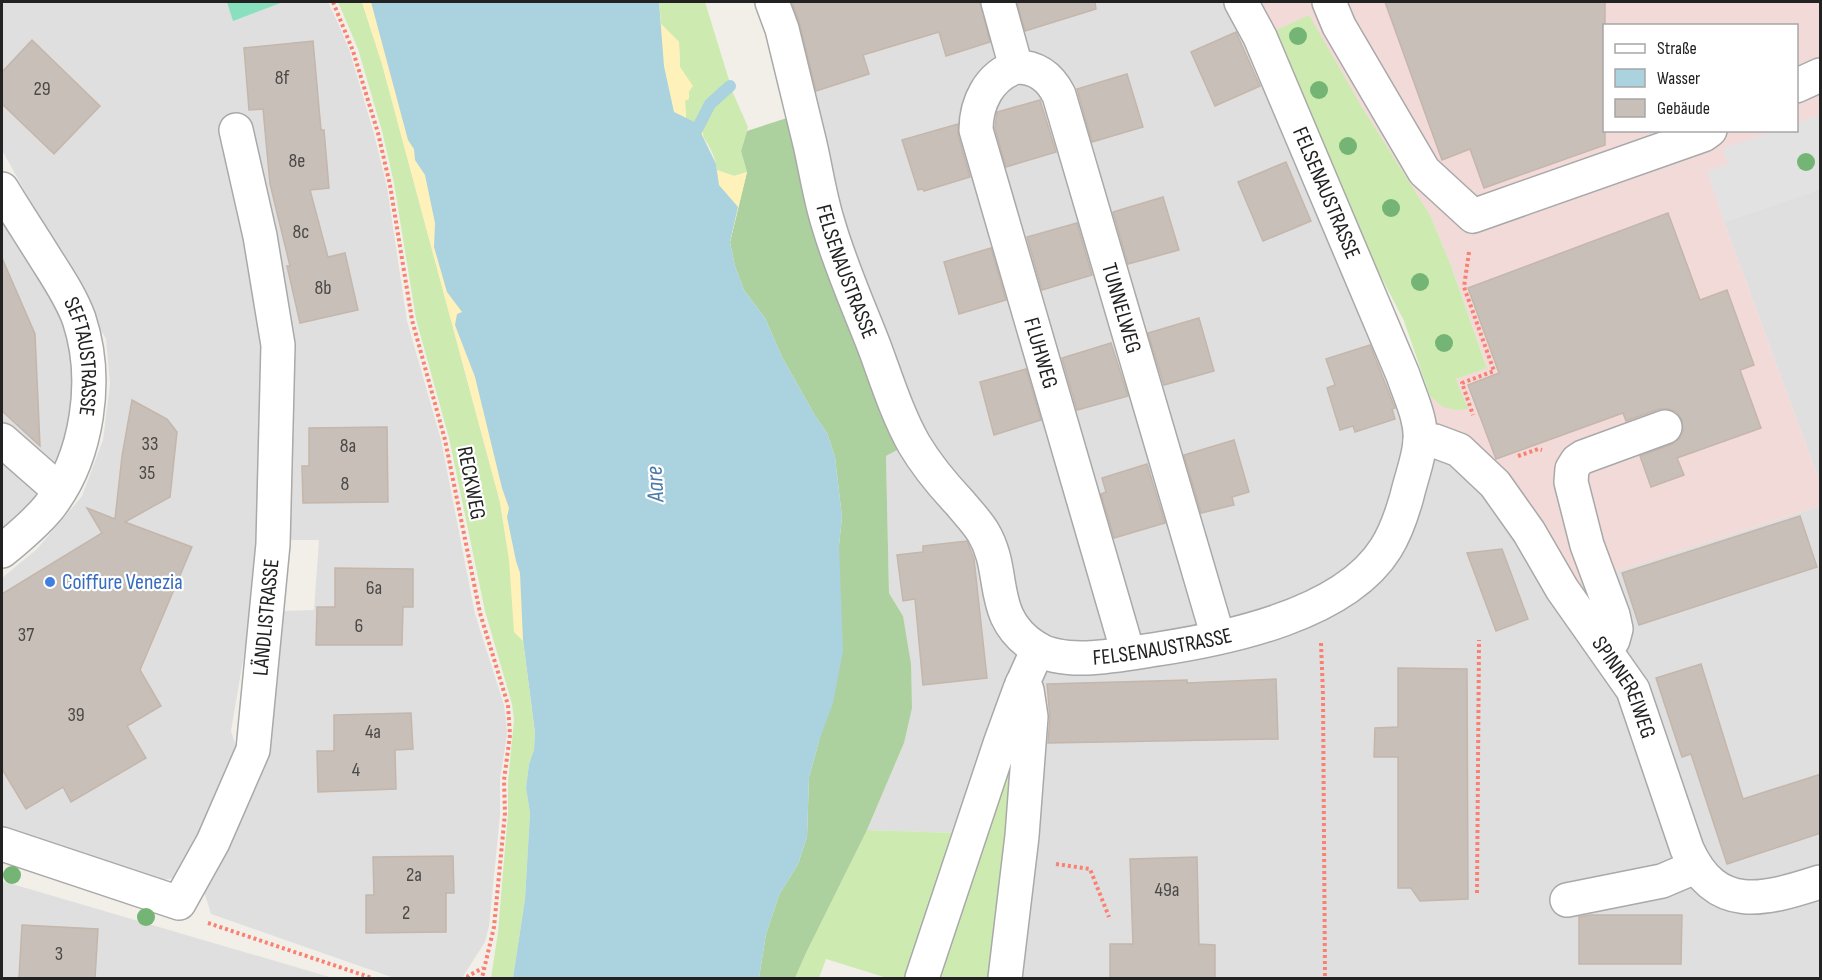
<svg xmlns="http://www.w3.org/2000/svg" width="1822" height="980" viewBox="0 0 1822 980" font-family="'Sofia Sans Condensed',sans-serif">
	<rect width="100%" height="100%" fill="#f2efe9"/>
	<!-- residential -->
	<g fill="#e0dfdf">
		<polygon points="2,2 328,2 338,23 350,52 374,134 387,187 407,321 441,440 475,614 504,705 506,720 507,735 500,779 500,815 489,926 485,942 462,978 394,978 211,914 204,891 265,749 284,611 314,610 319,540 282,540 269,346 263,542 231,731 239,756 204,839 173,878 148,883 2,834 2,578 37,549 82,496 103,440 110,384 106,339 2,150"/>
		<polygon points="773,2 1240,2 1369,295 1458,452 1561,589 1820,506 1820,978 992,978 957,833 867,830 904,743 903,616 889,593 886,456 913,441"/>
		<polygon points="1820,189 1820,483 1724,222"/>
		<polygon points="2,202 69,324 81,389 50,491 2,540"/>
		<polygon points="2,881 333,978 2,978"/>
	</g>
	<!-- commercial -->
	<path fill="#f2dad9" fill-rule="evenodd" d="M1261,2H1820V189L1724,222L1820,483V506L1562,589L1539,552L1435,440L1430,396L1436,401L1467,408L1456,379L1487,367L1450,263L1430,215L1362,107L1309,16L1274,31ZM1604,26H1796V130H1604Z"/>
	<!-- grass -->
	<g fill="#cdebb0">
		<polygon points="338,2 362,2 382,64 500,502 523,640 535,733 534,750 529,764 526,788 530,813 525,899 513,978 491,978 498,932 508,813 508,781 514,720 512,704 485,611 449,438 416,319 394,183 382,131 358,49"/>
		<path d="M659,2H705L733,93L748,127L741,151L747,172L734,176L717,170C715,150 701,132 686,118L685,100L692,86L680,67L679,42L661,24Z"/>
		<polygon points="1309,15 1362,107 1430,215 1450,263 1487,368 1456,379 1468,409 1456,410 1443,407 1430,396 1404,321 1373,261 1274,31"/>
		<polygon points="1017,720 992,978 934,978"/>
		<polygon points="867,830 957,833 909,978 887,978 826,959 819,978 795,978 806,953"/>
	</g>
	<!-- forest -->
	<polygon fill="#add19e" points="790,117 912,442 886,456 889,593 903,616 911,664 912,708 904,743 867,830 806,953 795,978 759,978 766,934 779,895 798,864 807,837 809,777 819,741 839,579 839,545 842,517 835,457 827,433 814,414 782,357 765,318 744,290 735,266 730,242 747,172 741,151 747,131"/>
	<!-- sand -->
	<g fill="#fff1ba">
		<polygon points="362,2 394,2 513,424 535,733 523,641 514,632 509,560 500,502 382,64"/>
		<path d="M638,2H659L661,24L679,42L680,67L693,86L689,91V99L685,101L686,118L703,126C700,141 715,155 717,170L734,176L747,172L730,242L662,119Z"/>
	</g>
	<!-- pitch -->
	<polygon fill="#88e0be" points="227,2 283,2 233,21"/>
	<!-- parking -->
	<polygon fill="#e2e2e2" points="1820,115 1820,189 1724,222 1707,171 1728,164 1723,148 1775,131 1796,130 1797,123"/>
	<!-- water -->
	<polygon fill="#aad3df" points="371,2 659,2 664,66 674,112 703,126 701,133 716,164 719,185 738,207 730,242 735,266 744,290 765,318 782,357 814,414 827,433 835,457 842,517 839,545 843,651 833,703 819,741 809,777 807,837 798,864 779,895 766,934 759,978 513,978 525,899 530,813 526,788 529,764 534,750 535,733 523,640 520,573 516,561 507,517 509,508 502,488 475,377 455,325 457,314 462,312 447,292 434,247 435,223 425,175 415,160 414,149 408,140"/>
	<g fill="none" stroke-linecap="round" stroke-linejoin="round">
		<!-- stream -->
		<polyline stroke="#aad3df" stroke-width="12" points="693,137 710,104 730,86"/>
	</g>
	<!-- building -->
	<g fill="#c7bfb8" stroke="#c4b6ab" stroke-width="1.5">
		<polygon points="792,2 980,2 990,42 946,56 939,32 863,55 869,74 816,91 800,25"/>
		<polygon points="1017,2 1095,2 1096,9 1025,31"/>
		<polygon points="1385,2 1605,2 1605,145 1484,188 1470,149 1442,160"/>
		<polygon points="1236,32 1260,86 1215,106 1191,52"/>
		<polygon points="32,40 100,106 54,154 2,104 2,72"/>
		<polygon points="313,41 321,130 324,130 329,188 310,190 328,257 345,253 358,310 300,323 287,266 290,266 270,184 263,109 249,110 244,48"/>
		<polygon points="1127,74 1143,127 1092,142 1077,89"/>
		<polygon points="1040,100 1056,152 1006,167 995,128 997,112"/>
		<polygon points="958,124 958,135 970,177 924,191 923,189 918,190 902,140"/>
		<polygon points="1286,162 1311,221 1263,241 1238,182"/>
		<polygon points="1163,197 1179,250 1128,264 1113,212"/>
		<polygon points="1668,213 1700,300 1727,290 1754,365 1740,370 1761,428 1677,458 1684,475 1651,487 1640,456 1672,444 1679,439 1683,431 1682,420 1677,412 1669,409 1659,409 1626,421 1623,413 1496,459 1468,385 1499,373 1468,288"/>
		<polygon points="1077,223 1092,275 1042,290 1027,237"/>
		<polygon points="991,248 1006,300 959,314 944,262"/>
		<polygon points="2,258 35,334 40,446 2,411"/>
		<polygon points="1199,318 1214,371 1164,385 1148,333"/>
		<polygon points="1111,343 1128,396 1077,410 1062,358"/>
		<polygon points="1370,345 1395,408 1392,409 1395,419 1355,432 1353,426 1340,430 1327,388 1335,385 1326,359"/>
		<polygon points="1026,369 1041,420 994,435 980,382"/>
		<polygon points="132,400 167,419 177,432 170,497 125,522 192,547 140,670 161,706 127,726 146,758 71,802 63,787 26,809 2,769 2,594 102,533 87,508 115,519 122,456"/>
		<polygon points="387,427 388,502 303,503 302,466 309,466 309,428"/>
		<polygon points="1234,440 1249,492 1232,497 1234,505 1201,513 1184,455"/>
		<polygon points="1147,464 1165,523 1114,538 1101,494 1106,492 1102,478"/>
		<polygon points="1800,516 1817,567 1639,625 1622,573"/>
		<polygon points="967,541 974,559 987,678 923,685 915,599 903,601 897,555 923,552 923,546"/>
		<polygon points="1502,549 1528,619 1496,631 1467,553"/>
		<polygon points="335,568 413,569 413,607 403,607 402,645 316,645 317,607 335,607"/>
		<polygon points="1701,664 1743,799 1821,774 1821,833 1727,864 1691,754 1682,757 1656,678"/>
		<polygon points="1398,668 1467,669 1468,899 1420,901 1411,888 1398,888 1398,757 1374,757 1375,728 1398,727"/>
		<polygon points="1276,679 1278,739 1048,743 1050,718 1047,684 1187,680 1187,683"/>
		<polygon points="411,713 413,749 395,750 396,789 318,792 317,751 334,751 334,715"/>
		<polygon points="453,856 454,893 446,893 446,932 366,933 366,895 374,895 373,857"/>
		<polygon points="1197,857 1199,944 1215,945 1215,978 1110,978 1110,944 1133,944 1130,859"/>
		<polygon points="1590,915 1682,915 1681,964 1579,964 1579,917"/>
		<polygon points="22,925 98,929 95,978 19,978"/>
	</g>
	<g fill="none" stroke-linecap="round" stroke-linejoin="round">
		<defs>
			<g id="minor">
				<path id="s1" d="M772,2L782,29C791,67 801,106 810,144C816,170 820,198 828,223C840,265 858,305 874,346C886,378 897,414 914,444C927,466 943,485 960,503C968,513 977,522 983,532C1008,573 986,616 1036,648C1066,667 1124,654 1158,649C1230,638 1345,614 1386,548C1396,532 1402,514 1407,496C1411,478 1419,459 1420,441C1422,420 1410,396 1403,375L1260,37L1241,2"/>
				<path id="s2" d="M998,2L1016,67C1037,67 1050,77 1059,95L1218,637"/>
				<polyline points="1329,2 1339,26 1424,171 1473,216 1703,135 1710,130"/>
				<path id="s3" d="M1016,67C989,76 976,103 976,130L1128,653"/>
				<polyline points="1796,86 1820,75"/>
				<path id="s4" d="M2,189C16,212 31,235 46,259C58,278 71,297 79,319C99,379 88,457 49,507C35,524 18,538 2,551"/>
				<polyline points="2,440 59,490"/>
				<path id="s5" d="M1420,441H1435L1459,450L1495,484L1529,532L1562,589L1633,690L1687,849C1716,914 1764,900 1820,882"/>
				<polyline points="1604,646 1613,640 1616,629 1613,615 1587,545 1571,482 1572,469 1577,461 1583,457 1665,427"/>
				<path id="s6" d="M2,844L179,903L213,842L253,750L273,544L278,345L260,236L236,130"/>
				<polyline points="1567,900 1662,881 1695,867"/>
				<polyline points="922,978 1000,744 1020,689 1038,649"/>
				<polyline points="1005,978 1022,836 1031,717 1027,690 1022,684"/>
			</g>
		</defs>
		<!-- minor casing -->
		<use href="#minor" stroke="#a9a9a9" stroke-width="36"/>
		<!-- path -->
		<g stroke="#fa8072" stroke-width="4" stroke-dasharray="3 3" stroke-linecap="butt">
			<polyline points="333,2 353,51 378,133 390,185 412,320 445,440 480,613 508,705 510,735 504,780 505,813 494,927 482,978"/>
			<polyline points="1469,252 1464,287 1494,371 1462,383 1473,415"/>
			<polyline points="1518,456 1538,449 1542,450"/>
			<polyline points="1321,643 1323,695 1325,978"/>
			<polyline points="1056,864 1090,869 1109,917"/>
			<polyline points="1477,893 1479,640"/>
			<polyline points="208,923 372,978"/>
			<polyline points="468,978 468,976 483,968"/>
		</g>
		<!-- minor -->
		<use href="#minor" stroke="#fff" stroke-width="33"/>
	</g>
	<!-- trees -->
	<g fill="#74b475">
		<circle cx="1298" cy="36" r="9"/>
		<circle cx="1319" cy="90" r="9"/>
		<circle cx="1348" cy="146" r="9"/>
		<circle cx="1806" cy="162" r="9"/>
		<circle cx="1391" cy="208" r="9"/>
		<circle cx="1420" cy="282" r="9"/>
		<circle cx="1444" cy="343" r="9"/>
		<circle cx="12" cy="875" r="9"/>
		<circle cx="146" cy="917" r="9"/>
	</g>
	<!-- markers -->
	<circle fill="#3f7fe0" stroke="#fff" stroke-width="2" cx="50" cy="582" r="6"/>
	<g text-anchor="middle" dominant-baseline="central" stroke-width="4.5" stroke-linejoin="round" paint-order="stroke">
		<!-- number labels -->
		<g font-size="20" fill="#4b4948">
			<text x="282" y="78">8f</text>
			<text x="42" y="89">29</text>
			<text x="297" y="161">8e</text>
			<text x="301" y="232">8c</text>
			<text x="323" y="288">8b</text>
			<text x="150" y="444">33</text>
			<text x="348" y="446">8a</text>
			<text x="147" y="473">35</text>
			<text x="345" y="484">8</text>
			<text x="374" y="588">6a</text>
			<text x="359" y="626">6</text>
			<text x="26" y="635">37</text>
			<text x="76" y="715">39</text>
			<text x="373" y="732">4a</text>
			<text x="356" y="770">4</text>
			<text x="414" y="875">2a</text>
			<text x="1167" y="890">49a</text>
			<text x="406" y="913">2</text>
			<text x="59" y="954">3</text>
		</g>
		<!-- street labels -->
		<g font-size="22" fill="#222" stroke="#fff">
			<text transform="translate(1326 193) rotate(67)">FELSENAUSTRASSE</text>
			<text stroke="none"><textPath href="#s1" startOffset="280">FELSENAUSTRASSE</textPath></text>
			<text stroke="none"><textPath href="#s2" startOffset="344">TUNNELWEG</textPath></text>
			<text stroke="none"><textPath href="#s3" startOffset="312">FLUHWEG</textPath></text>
			<text stroke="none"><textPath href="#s4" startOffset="189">SEFTAUSTRASSE</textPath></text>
			<text transform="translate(471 483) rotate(79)">RECKWEG</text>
			<text stroke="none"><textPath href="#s6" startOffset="490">LÄNDLISTRASSE</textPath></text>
			<text stroke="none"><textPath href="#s1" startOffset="838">FELSENAUSTRASSE</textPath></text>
			<text stroke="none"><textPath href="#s5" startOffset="332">SPINNEREIWEG</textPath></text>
		</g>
		<!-- shop labels -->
		<g font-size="22" fill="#366cbe" stroke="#fff" text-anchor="start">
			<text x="62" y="582">Coiffure Venezia</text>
		</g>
		<!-- water labels -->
		<g font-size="24" font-style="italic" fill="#4a7aab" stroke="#fff">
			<text transform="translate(655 484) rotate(-93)">Aare</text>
		</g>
	</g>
	<!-- border -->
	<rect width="1822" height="980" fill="none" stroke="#222222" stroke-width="6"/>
	<!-- legend -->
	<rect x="1603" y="24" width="195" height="108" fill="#ffffff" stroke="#a7a7a7" stroke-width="1.5"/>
	<rect x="1615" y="44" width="30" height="9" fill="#ffffff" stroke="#a7a7a7" stroke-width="1.5"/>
	<text x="1657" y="54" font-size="18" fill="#222222">Straße</text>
	<rect x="1615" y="69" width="30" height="18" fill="#aad3df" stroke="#a7a7a7" stroke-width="1.5"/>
	<text x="1657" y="84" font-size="18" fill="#222222">Wasser</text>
	<rect x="1615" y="99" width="30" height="18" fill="#c7bfb8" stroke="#a7a7a7" stroke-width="1.5"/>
	<text x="1657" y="114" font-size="18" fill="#222222">Gebäude</text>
</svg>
